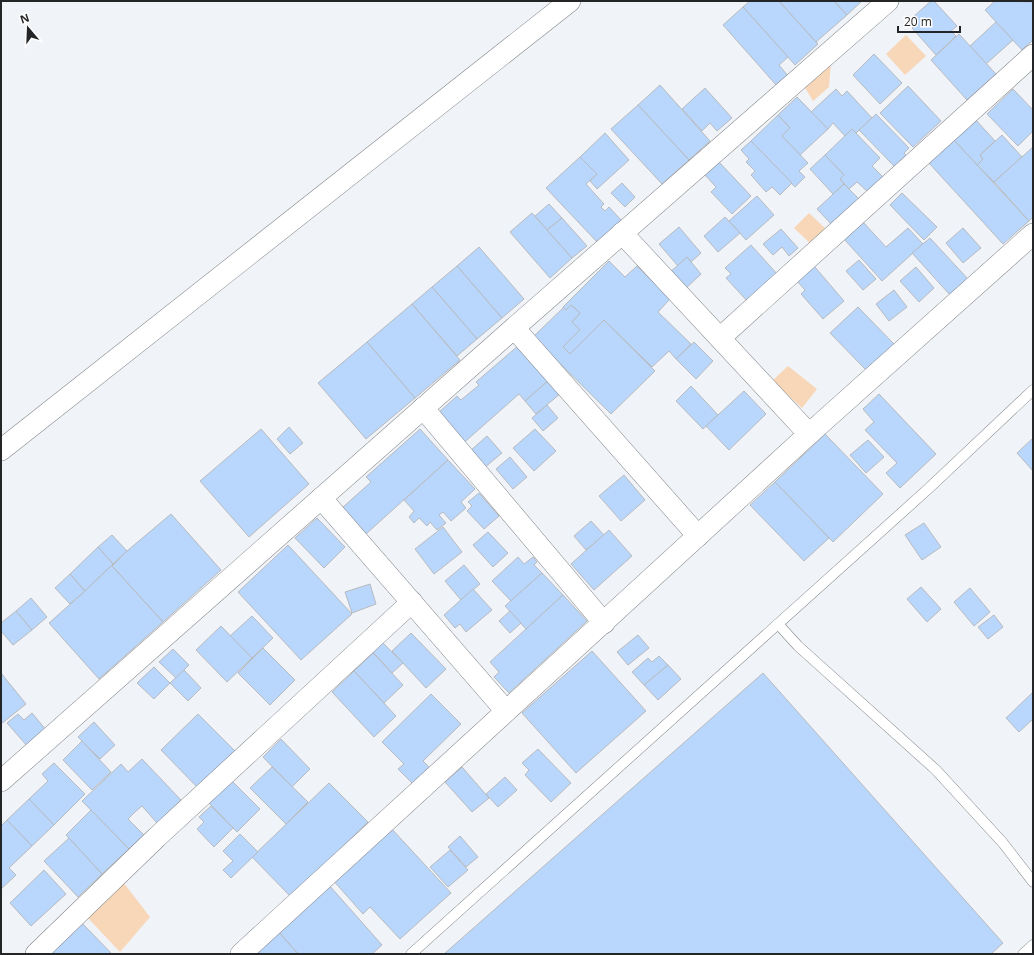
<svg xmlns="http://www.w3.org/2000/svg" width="1034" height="955" viewBox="0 0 1034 955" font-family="'Open Sans',sans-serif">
	<rect width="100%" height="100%" fill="#f0f3f7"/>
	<!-- green -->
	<g fill="#f8d7b8">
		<polygon points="906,35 926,56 905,75 886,54"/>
		<polygon points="831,62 829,87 813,101 804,86"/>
		<polygon points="809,213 827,230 812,245 794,228"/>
		<polygon points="788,366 817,389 802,408 772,381"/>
		<polygon points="123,882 150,917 120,952 87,917"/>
	</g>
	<!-- building -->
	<g fill="#b9d6fd" stroke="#b8bbbe">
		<polygon points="750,1 779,1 818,44 795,65 743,7"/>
		<polygon points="779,1 834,1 847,15 816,42"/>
		<polygon points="834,1 862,1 847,15"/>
		<polygon points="931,1 934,1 957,26 951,31 956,36 936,55 912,28 918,23 913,17"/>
		<polygon points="995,1 1033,2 1033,40 1022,50 985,10"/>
		<polygon points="743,7 788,57 779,65 788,76 777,86 723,25"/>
		<polygon points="996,22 1013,40 986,64 970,46"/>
		<polygon points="959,34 996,74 967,100 931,60"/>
		<polygon points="874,54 902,83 880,104 853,75"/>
		<polygon points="660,85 710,141 689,160 638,105"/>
		<polygon points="908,86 941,121 913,147 880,113"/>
		<polygon points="705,88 732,118 717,131 710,123 702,131 682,109"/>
		<polygon points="836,89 842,96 847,91 872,118 856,133 852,129 845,136 833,123 828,129 811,112"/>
		<polygon points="1013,89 1033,110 1033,131 1018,146 987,114"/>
		<polygon points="797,97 828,129 800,155 782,136 790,128 778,115"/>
		<polygon points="638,105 689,160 662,184 611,129"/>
		<polygon points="876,114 909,148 904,153 907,156 895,167 859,130"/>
		<polygon points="778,115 790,128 782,136 808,163 799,171 805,177 795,187 751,141"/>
		<polygon points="975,119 995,141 980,155 983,159 977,165 953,139"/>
		<polygon points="852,129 880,158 872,166 883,177 868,192 857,182 849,189 840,179 844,175 825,155"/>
		<polygon points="605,133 629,160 597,189 590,181 597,174 580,157"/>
		<polygon points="1002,135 1022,157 994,182 977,165 983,159 980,155"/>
		<polygon points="953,139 1029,221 1003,244 928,162"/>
		<polygon points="751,141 792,183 780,195 772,187 766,192 751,175 755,171 746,162 749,159 741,150"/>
		<polygon points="1033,147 1033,217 1029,221 994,182"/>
		<polygon points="825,155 844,175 840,179 844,184 833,194 810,169"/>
		<polygon points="580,157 597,174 586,184 604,204 601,207 605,211 609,207 622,221 598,243 546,188"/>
		<polygon points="719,162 751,196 732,214 711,192 716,187 705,175"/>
		<polygon points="622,183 635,197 625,207 611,193"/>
		<polygon points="844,184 860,200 833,226 817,209"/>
		<polygon points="902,193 937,227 924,240 890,205"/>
		<polygon points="757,196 774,215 746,240 729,221"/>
		<polygon points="549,204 562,218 547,230 535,216"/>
		<polygon points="532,213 572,258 550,278 510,232"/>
		<polygon points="725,217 740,233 718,252 704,236"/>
		<polygon points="562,218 587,246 572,258 547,230"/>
		<polygon points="863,222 886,247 908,228 923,244 882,281 844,239"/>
		<polygon points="679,227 701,253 691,262 687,257 678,266 659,244"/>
		<polygon points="963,228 981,248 963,263 946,243"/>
		<polygon points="781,229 798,248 789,256 782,247 773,255 763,244"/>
		<polygon points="930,238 968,279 950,295 912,253"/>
		<polygon points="751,245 779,276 749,303 726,278 731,274 725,268"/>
		<polygon points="479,247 524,299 502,318 457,266"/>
		<polygon points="687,257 701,274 684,290 669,273"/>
		<polygon points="859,260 876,279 863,290 846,271"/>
		<polygon points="609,261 625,277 637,266 670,299 658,312 691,344 676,359 669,351 652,367 604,320 570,354 563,347 580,330 572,322 580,313 571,305 566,310 563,307"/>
		<polygon points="457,266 502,318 477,339 432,287"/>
		<polygon points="814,266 844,301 823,319 801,294 805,290 797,281"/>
		<polygon points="916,267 934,288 919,302 900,281"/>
		<polygon points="432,287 477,339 457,356 412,304"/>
		<polygon points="894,290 907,307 889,321 876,304"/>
		<polygon points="412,304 460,360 415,398 367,342"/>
		<polygon points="571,305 580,313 572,322 580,330 563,347 570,354 604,320 655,371 611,414 533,337 563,308 563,307 566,310"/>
		<polygon points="858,307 895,345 867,371 830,333"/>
		<polygon points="367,342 415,398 366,439 318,383"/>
		<polygon points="694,342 713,361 696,379 676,359"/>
		<polygon points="519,345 549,380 525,401 519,394 459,447 438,413 457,396 461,400 479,385 476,382"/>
		<polygon points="549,380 561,393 536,414 525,401"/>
		<polygon points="691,386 718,415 703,429 676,401"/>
		<polygon points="744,391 766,414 729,450 706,426"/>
		<polygon points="879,394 936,454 900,488 886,473 897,463 865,430 874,422 863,409"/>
		<polygon points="547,405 558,418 543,431 532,418"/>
		<polygon points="289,427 303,443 290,454 277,439"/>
		<polygon points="261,429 309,484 249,537 200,481"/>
		<polygon points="420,429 448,460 366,534 342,508 371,482 366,477"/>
		<polygon points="535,429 556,451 534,471 513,448"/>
		<polygon points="825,434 883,494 833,542 775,482"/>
		<polygon points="487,436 502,453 484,468 470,451"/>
		<polygon points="1033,438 1033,471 1017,453"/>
		<polygon points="868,440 884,457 866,473 850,455"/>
		<polygon points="510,457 527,477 513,489 496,469"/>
		<polygon points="448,460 475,489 461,502 466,508 451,521 443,512 439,515 446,523 437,530 430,522 427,526 419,518 414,523 409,517 414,511 404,500"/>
		<polygon points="624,475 645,500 621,521 599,496"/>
		<polygon points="775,482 829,538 804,561 750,505"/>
		<polygon points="479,493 499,516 484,529 467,511 472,506 468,502"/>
		<polygon points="171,514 221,570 163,622 112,566 127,551"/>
		<polygon points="317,518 345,547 324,568 295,538"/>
		<polygon points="591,521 604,535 586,550 574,536"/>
		<polygon points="924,523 941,547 922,560 905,535"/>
		<polygon points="443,527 462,552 434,574 415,549"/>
		<polygon points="609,530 632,556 594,590 571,564"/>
		<polygon points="488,532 508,553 493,567 473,545"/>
		<polygon points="112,535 127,551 113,564 98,547"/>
		<polygon points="288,545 352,614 301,660 238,592"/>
		<polygon points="98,547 113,564 85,591 70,574"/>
		<polygon points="518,557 524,564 533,557 537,562 534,565 542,573 511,601 492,581"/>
		<polygon points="113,564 112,566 163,622 99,679 49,623 85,591"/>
		<polygon points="464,565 480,584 461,600 445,581"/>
		<polygon points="542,573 563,595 526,629 505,606"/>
		<polygon points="70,574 85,591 70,604 55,588"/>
		<polygon points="370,584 376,604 352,613 345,592"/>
		<polygon points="921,587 941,609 927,622 907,599"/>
		<polygon points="970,588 990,612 974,626 954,602"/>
		<polygon points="473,589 492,610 466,632 460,624 455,628 444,615"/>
		<polygon points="563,595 587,621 509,693 494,677 499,672 490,662"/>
		<polygon points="31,598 47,617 32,630 16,611"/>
		<polygon points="16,611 32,630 13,645 1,631 1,623"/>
		<polygon points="510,611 521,623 510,633 499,621"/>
		<polygon points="994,615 1003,627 988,639 978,627"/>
		<polygon points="252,616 273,638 252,658 230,636"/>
		<polygon points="221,626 252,658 227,682 196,650"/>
		<polygon points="411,633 446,669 426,688 392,651"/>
		<polygon points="638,635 649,648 628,665 617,652"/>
		<polygon points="380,640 403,663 392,673 370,649"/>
		<polygon points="263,648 295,680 270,705 238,673"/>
		<polygon points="173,649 189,665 176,678 159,662"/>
		<polygon points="592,651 646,711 576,773 522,713"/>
		<polygon points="373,653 403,685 384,703 354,671"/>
		<polygon points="659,656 668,665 644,685 632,672 648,658 652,662"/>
		<polygon points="668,665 681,679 658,700 644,685"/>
		<polygon points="154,667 170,683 154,699 137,683"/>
		<polygon points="184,670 201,688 188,701 170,683"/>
		<polygon points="354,671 396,716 374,737 332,692"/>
		<polygon points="1,673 26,704 1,724"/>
		<polygon points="763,673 1003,943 991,954 444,954"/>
		<polygon points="1032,693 1033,694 1033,719 1019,732 1006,718"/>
		<polygon points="431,694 461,724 423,761 432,770 415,786 398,769 404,764 382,742"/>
		<polygon points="32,713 46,730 28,747 7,723 18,714 24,720"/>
		<polygon points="198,714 236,752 198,788 161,750"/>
		<polygon points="94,722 115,745 100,759 78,737"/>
		<polygon points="281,739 310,769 292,787 263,757"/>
		<polygon points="82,741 111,772 92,790 63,760"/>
		<polygon points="538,749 571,783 551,802 525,775 529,770 522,763"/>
		<polygon points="142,759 181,800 157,823 142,806 135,812 128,819 144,835 129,849 82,801 121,764 128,772"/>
		<polygon points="54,763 85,794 54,825 29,799 48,781 42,774"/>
		<polygon points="272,767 308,802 286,824 250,788"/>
		<polygon points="462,767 489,798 472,812 445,782"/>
		<polygon points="505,777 517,790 498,807 486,794"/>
		<polygon points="230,779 260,809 237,832 207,801"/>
		<polygon points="329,783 368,822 291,897 252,857"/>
		<polygon points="29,799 54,825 32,846 7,820"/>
		<polygon points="211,806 233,828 214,847 197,829 204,822 199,817"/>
		<polygon points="91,810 129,849 102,874 66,835"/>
		<polygon points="7,820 32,846 9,868 16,875 1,889 1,864 2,863 1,862 1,826"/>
		<polygon points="390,827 451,893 400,939 370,907 363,914 332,879"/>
		<polygon points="240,834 258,852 231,878 223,870 233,861 223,851"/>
		<polygon points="460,836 478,857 466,867 448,847"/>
		<polygon points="69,838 102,874 78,897 44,861"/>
		<polygon points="450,850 468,870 448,887 430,867"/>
		<polygon points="44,870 66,894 31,926 10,903"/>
		<polygon points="328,884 382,945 372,954 298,954 277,930"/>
		<polygon points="80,921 112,954 45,954"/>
		<polygon points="277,930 298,954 250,954"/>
	</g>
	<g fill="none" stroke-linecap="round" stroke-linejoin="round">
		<defs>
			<g id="service">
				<polyline points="778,624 798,646 936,770 1003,843 1033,882"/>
				<polyline points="411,954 928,489 1033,390"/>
				<polyline points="1023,954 1033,945"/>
			</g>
			<g id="minor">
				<polyline points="622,233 809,434"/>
				<polyline points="514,328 698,536"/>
				<polyline points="720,338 1033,55"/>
				<polyline points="423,408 604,623"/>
				<polyline points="1,450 570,1"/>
				<polyline points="321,498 506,711"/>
				<polyline points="1,781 514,328 888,1"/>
				<polyline points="36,954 157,837 412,602"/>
				<polyline points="241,954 809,434 1033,234"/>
			</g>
		</defs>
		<!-- service casing -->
		<use href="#service" stroke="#838689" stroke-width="11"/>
		<!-- minor casing -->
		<use href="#minor" stroke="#838689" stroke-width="22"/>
		<!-- service -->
		<use href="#service" stroke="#fff" stroke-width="10"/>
		<!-- minor -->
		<use href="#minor" stroke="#fff" stroke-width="21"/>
	</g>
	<!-- border -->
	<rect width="1034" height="955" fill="none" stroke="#242526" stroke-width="4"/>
	<!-- north arrow -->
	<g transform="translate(28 28) rotate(341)" stroke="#ffffff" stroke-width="3" paint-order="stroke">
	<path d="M0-3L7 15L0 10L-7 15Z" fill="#242526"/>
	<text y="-6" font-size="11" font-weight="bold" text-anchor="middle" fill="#242526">N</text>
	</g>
	<!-- scale -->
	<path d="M898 26v6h62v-6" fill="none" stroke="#242526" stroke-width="2"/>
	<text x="904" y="26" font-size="12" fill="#242526" stroke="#ffffff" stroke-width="3" paint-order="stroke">20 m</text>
</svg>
